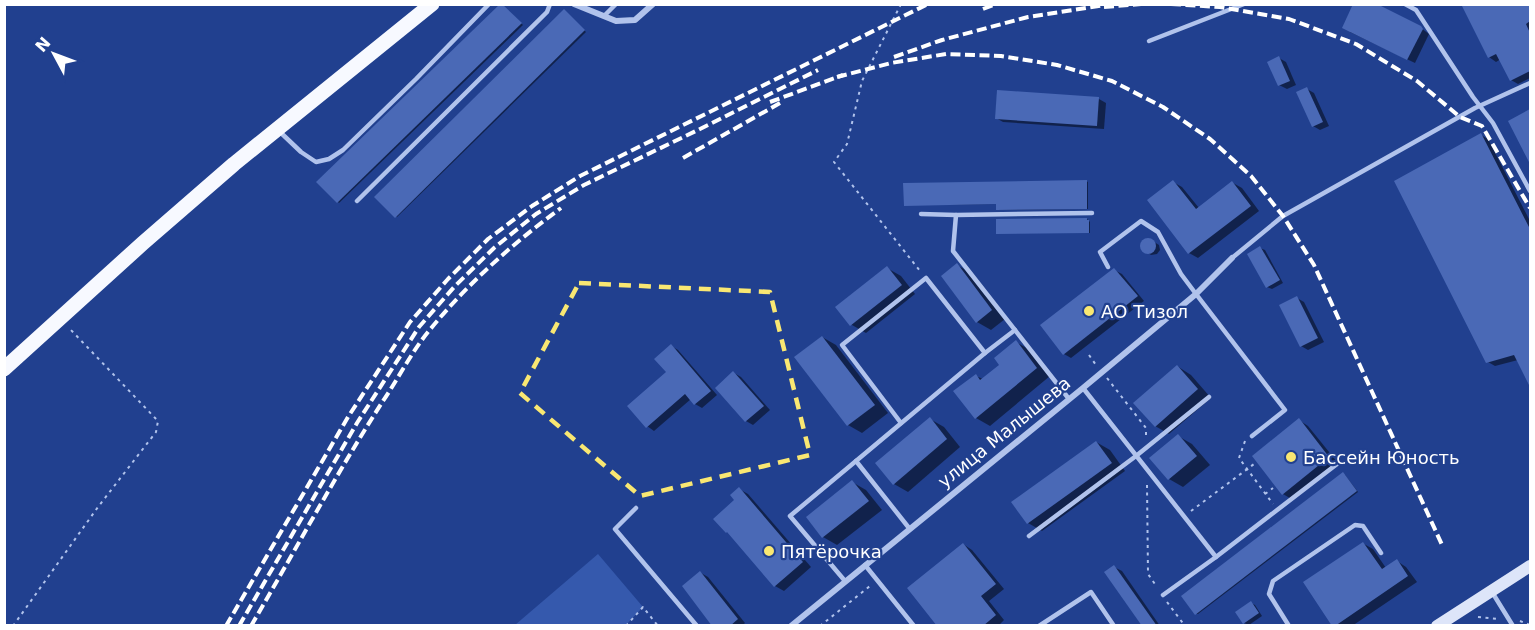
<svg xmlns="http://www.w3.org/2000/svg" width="1535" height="630" viewBox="0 0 1535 630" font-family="'DejaVu Sans',sans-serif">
	<rect width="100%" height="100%" fill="#21408f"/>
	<!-- green -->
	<polygon fill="#3559ad" points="598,554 643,607 626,625 515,625"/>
	<!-- shadow -->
	<g fill="#0007">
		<polygon points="1462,4 1530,4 1530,78 1518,84 1511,80 1501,59 1496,62 1489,57"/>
		<polygon points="503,6 523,25 339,203 338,202"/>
		<polygon points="566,12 586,32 397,217 396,216"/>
		<polygon points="1421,28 1429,34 1415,63 1350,32"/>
		<polygon points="1279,58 1286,62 1296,85 1287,89 1279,85"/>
		<polygon points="1307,89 1314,93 1329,126 1320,130 1313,126"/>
		<polygon points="1099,99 1106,103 1104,129 1003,122 996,118"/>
		<polygon points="1530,110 1530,161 1510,121"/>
		<polygon points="1481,135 1488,139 1530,221 1530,384 1518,360 1495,366 1488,362"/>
		<polygon points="1086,181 1088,182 1088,209 999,210 997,209 997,204 905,205"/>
		<polygon points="1173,182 1182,187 1199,208 1233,183 1242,188 1259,211 1198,258 1189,253"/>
		<polygon points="1087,219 1090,222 1090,233 997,233"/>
		<polygon points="1145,240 1151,240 1159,245 1160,250 1157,254 1151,255 1142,248 1143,242"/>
		<polygon points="1260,248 1265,250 1283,283 1272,289 1267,287"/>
		<polygon points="957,265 971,273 1005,319 991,330 977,322"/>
		<polygon points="887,268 901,276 915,294 866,333 852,325 837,307"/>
		<polygon points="1114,270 1122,274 1144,301 1071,358 1064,354 1042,326"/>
		<polygon points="1297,298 1304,302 1324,342 1308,350 1301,346"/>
		<polygon points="822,337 836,345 888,413 862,433 848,425 796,357"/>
		<polygon points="1016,342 1030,350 1050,376 990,426 976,418 976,376 983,379 1001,365"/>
		<polygon points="671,346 678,350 717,395 702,408 695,404 691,399 654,431 647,426 668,373"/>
		<polygon points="1177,366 1191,375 1211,398 1169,434 1155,426"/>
		<polygon points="734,373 741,377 770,410 753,425 746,421"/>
		<polygon points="930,419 944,427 960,447 908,492 894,484"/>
		<polygon points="1299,420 1308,426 1338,463 1293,500 1283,494 1254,457"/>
		<polygon points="1178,436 1192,444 1210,465 1183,487 1169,479"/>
		<polygon points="1096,442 1110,450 1125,471 1042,531 1028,523"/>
		<polygon points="1345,475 1358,492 1198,614 1196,614"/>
		<polygon points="852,482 866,490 882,510 837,545 823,537 808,517"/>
		<polygon points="739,489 748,494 811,567 784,591 775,586"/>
		<polygon points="963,544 972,550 1004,589 989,601 1004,620 998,626 939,626"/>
		<polygon points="1364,544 1373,549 1386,568 1397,561 1406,567 1417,582 1352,626 1334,626"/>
		<polygon points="1114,567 1122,571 1160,626 1144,626"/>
		<polygon points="701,573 708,577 745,623 742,626 714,626"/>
		<polygon points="1251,603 1255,605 1262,616 1249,625 1244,623"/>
	</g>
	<!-- building -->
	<g fill="#4a69b6">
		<polygon points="500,4 502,4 522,23 337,203 316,182"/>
		<polygon points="1353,4 1377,4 1421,26 1423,29 1407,60 1342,28"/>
		<polygon points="1461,4 1530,4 1530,21 1526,24 1530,33 1530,71 1510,81 1496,54 1488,58"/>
		<polygon points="564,9 585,30 395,218 374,197"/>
		<polygon points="1279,56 1290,81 1278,86 1267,62"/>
		<polygon points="1307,87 1323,122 1312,127 1296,92"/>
		<polygon points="997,90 1099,97 1097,126 995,119"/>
		<polygon points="1530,109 1530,164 1508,121"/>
		<polygon points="1481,133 1530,229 1530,387 1514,355 1486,363 1394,181"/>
		<polygon points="1087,180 1087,209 996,210 996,204 904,206 903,183"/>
		<polygon points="1173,180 1196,209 1232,181 1251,206 1188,254 1147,200"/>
		<polygon points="1087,218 1087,220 1089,220 1089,233 996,234 996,219"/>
		<circle cx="1148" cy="246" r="8"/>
		<polygon points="1260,246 1280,280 1266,288 1247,254"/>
		<polygon points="957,263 992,310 976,323 941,276"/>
		<polygon points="887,266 902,285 850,326 835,307"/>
		<polygon points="1114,268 1138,296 1063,355 1040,325"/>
		<polygon points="1297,296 1318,338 1300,347 1279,305"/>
		<polygon points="822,336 875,405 847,426 794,357"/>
		<polygon points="1016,340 1037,368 975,419 953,391 976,374 980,380 999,365 994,358"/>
		<polygon points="671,344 711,391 694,405 685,394 646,428 627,406 666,372 654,359"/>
		<polygon points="1177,365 1198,389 1155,427 1133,403"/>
		<polygon points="733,371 764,406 745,422 715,388"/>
		<polygon points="930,417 947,439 893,485 875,463"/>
		<polygon points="1299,418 1329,457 1282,495 1252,456"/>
		<polygon points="1178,434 1197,456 1168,480 1149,458"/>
		<polygon points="1096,441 1112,463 1027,524 1011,502"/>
		<polygon points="1343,472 1357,491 1195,615 1181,596"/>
		<polygon points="852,480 869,501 822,538 806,517"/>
		<polygon points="739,487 803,562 774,587 727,532 726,533 713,519 734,500 730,495"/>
		<polygon points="1363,542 1382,569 1397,559 1408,576 1335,626 1332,626 1303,582"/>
		<polygon points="963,543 996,584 981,596 996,615 983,626 937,626 907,588"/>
		<polygon points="1114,565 1157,626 1142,626 1104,572"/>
		<polygon points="700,571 738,619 730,626 712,626 682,586"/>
		<polygon points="1251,601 1259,613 1243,624 1235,612"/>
	</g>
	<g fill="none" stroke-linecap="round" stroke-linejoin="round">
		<!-- path -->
		<g stroke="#b1c3ec" stroke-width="2" stroke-dasharray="3 4.5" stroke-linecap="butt">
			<polyline points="901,4 862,81 847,144 834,162 920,271"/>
			<polyline points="1089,355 1096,365"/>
			<polyline points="1107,378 1146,428 1146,437"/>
			<polyline points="1245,441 1239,458 1273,504"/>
			<polyline points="1147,485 1148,574 1157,587"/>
			<polyline points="1265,494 1273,488"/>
			<polyline points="1191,511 1254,464"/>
			<polyline points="1167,602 1185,626"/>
			<polyline points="1478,617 1499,619"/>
			<polyline points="1520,621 1530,625"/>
			<polyline points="13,626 98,507 156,432 158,421 69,328"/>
			<polyline points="626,626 643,607 658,626"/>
			<polyline points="820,626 870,586"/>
		</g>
		<!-- lane -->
		<g stroke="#b1c3ec" stroke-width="4.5">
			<polyline points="1405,4 1416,10 1473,97 1493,123 1530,191"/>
			<polyline points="604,16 616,4"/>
			<polyline points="1149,41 1244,4"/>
			<polyline points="279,131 301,152 316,162 329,159 343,150 416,79 489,4"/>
			<polyline points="357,201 547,12 550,4"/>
			<polyline points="921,214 956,215 1092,213"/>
			<polyline points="956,215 953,251 1069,399"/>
			<polyline points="1232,258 1283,216 1475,108 1530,83"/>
			<polyline points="1108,267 1100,252 1141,221 1158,232 1181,274 1196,294 1285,410 1252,436"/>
			<polyline points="1083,388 1216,557 1163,595"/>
			<polyline points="901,423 842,345 926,278 985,353"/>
			<polyline points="636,508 615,529 697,626"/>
			<polyline points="909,528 856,461 985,353 1015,330"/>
			<polyline points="1029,536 1136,456 1209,397"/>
			<polyline points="1216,557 1337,464"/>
			<polyline points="865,565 914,626"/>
			<polyline points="845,581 790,516 856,461"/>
			<polyline points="1492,592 1513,626"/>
			<polyline points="1039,626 1091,592 1114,626"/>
			<polyline points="1289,626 1269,594 1273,581 1355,525 1363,526 1381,553"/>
		</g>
		<!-- street -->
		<g stroke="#b1c3ec" stroke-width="6">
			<polyline points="574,4 616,21 635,20 653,4"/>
			<polyline points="791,626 1083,388 1196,294 1232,258"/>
		</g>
		<!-- secondary -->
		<polyline stroke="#dde5f9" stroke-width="12" points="1437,626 1530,566"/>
		<!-- primary -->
		<polyline stroke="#f7f9ff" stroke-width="15" points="4,369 143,243 234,164 432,4"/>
		<!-- rail -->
		<g stroke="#fff" stroke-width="4" stroke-dasharray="10 4.5" stroke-linecap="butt">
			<polyline points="1171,4 1220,7 1289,19 1356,44 1417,81 1460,117 1482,126 1530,208"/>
			<polyline points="1104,7 1141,4"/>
			<polyline points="983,9 996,4"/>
			<polyline points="894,57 942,40 1028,17 1111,4"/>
			<polyline points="837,77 891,63 946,54 1001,56 1057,65 1112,81 1163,107 1210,139 1251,176 1283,216 1314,265 1443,547"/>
			<polyline points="770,102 843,75"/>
			<polyline points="683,158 780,103"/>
			<polyline points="226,626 348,417 410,322 448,279 488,239 532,206 580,176 928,4"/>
			<polyline points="239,626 357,423 419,327 455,286 494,248 536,214 584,185 700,129 818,70"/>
			<path d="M251,626C295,551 336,474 383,401C398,379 411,353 428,332C466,285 512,244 561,208"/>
		</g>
	</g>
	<!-- marked area -->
	<path fill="none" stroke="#f9e772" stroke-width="4.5" stroke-dasharray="12 8" stroke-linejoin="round" d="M579,283L770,292L810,455L640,496L520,393Z"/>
	<!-- markers -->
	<g fill="#f9e772" stroke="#21408f" stroke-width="2">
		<circle cx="1089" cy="311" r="6"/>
		<circle cx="1291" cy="457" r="6"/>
		<circle cx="769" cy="551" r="6"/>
	</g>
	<g text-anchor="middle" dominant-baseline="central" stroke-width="4.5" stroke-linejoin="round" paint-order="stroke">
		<!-- poi labels -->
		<g font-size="18" fill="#fff" stroke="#21408f" text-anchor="start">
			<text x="1101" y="311">АО Тизол</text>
			<text x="1303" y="457">Бассейн Юность</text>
			<text x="781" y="551">Пятёрочка</text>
		</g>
		<!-- street labels -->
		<g font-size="18" fill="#fff" stroke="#21408f">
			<text transform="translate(1004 432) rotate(-39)">улица Малышева</text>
		</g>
	</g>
	<!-- border -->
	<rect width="1535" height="630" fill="none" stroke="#ffffff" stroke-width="12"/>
	<!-- north arrow -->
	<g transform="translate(54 54) rotate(311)" stroke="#21408f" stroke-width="4.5" paint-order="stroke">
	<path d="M0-4.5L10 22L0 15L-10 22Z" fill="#ffffff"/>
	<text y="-9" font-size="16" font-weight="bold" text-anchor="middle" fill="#ffffff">N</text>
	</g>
</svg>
